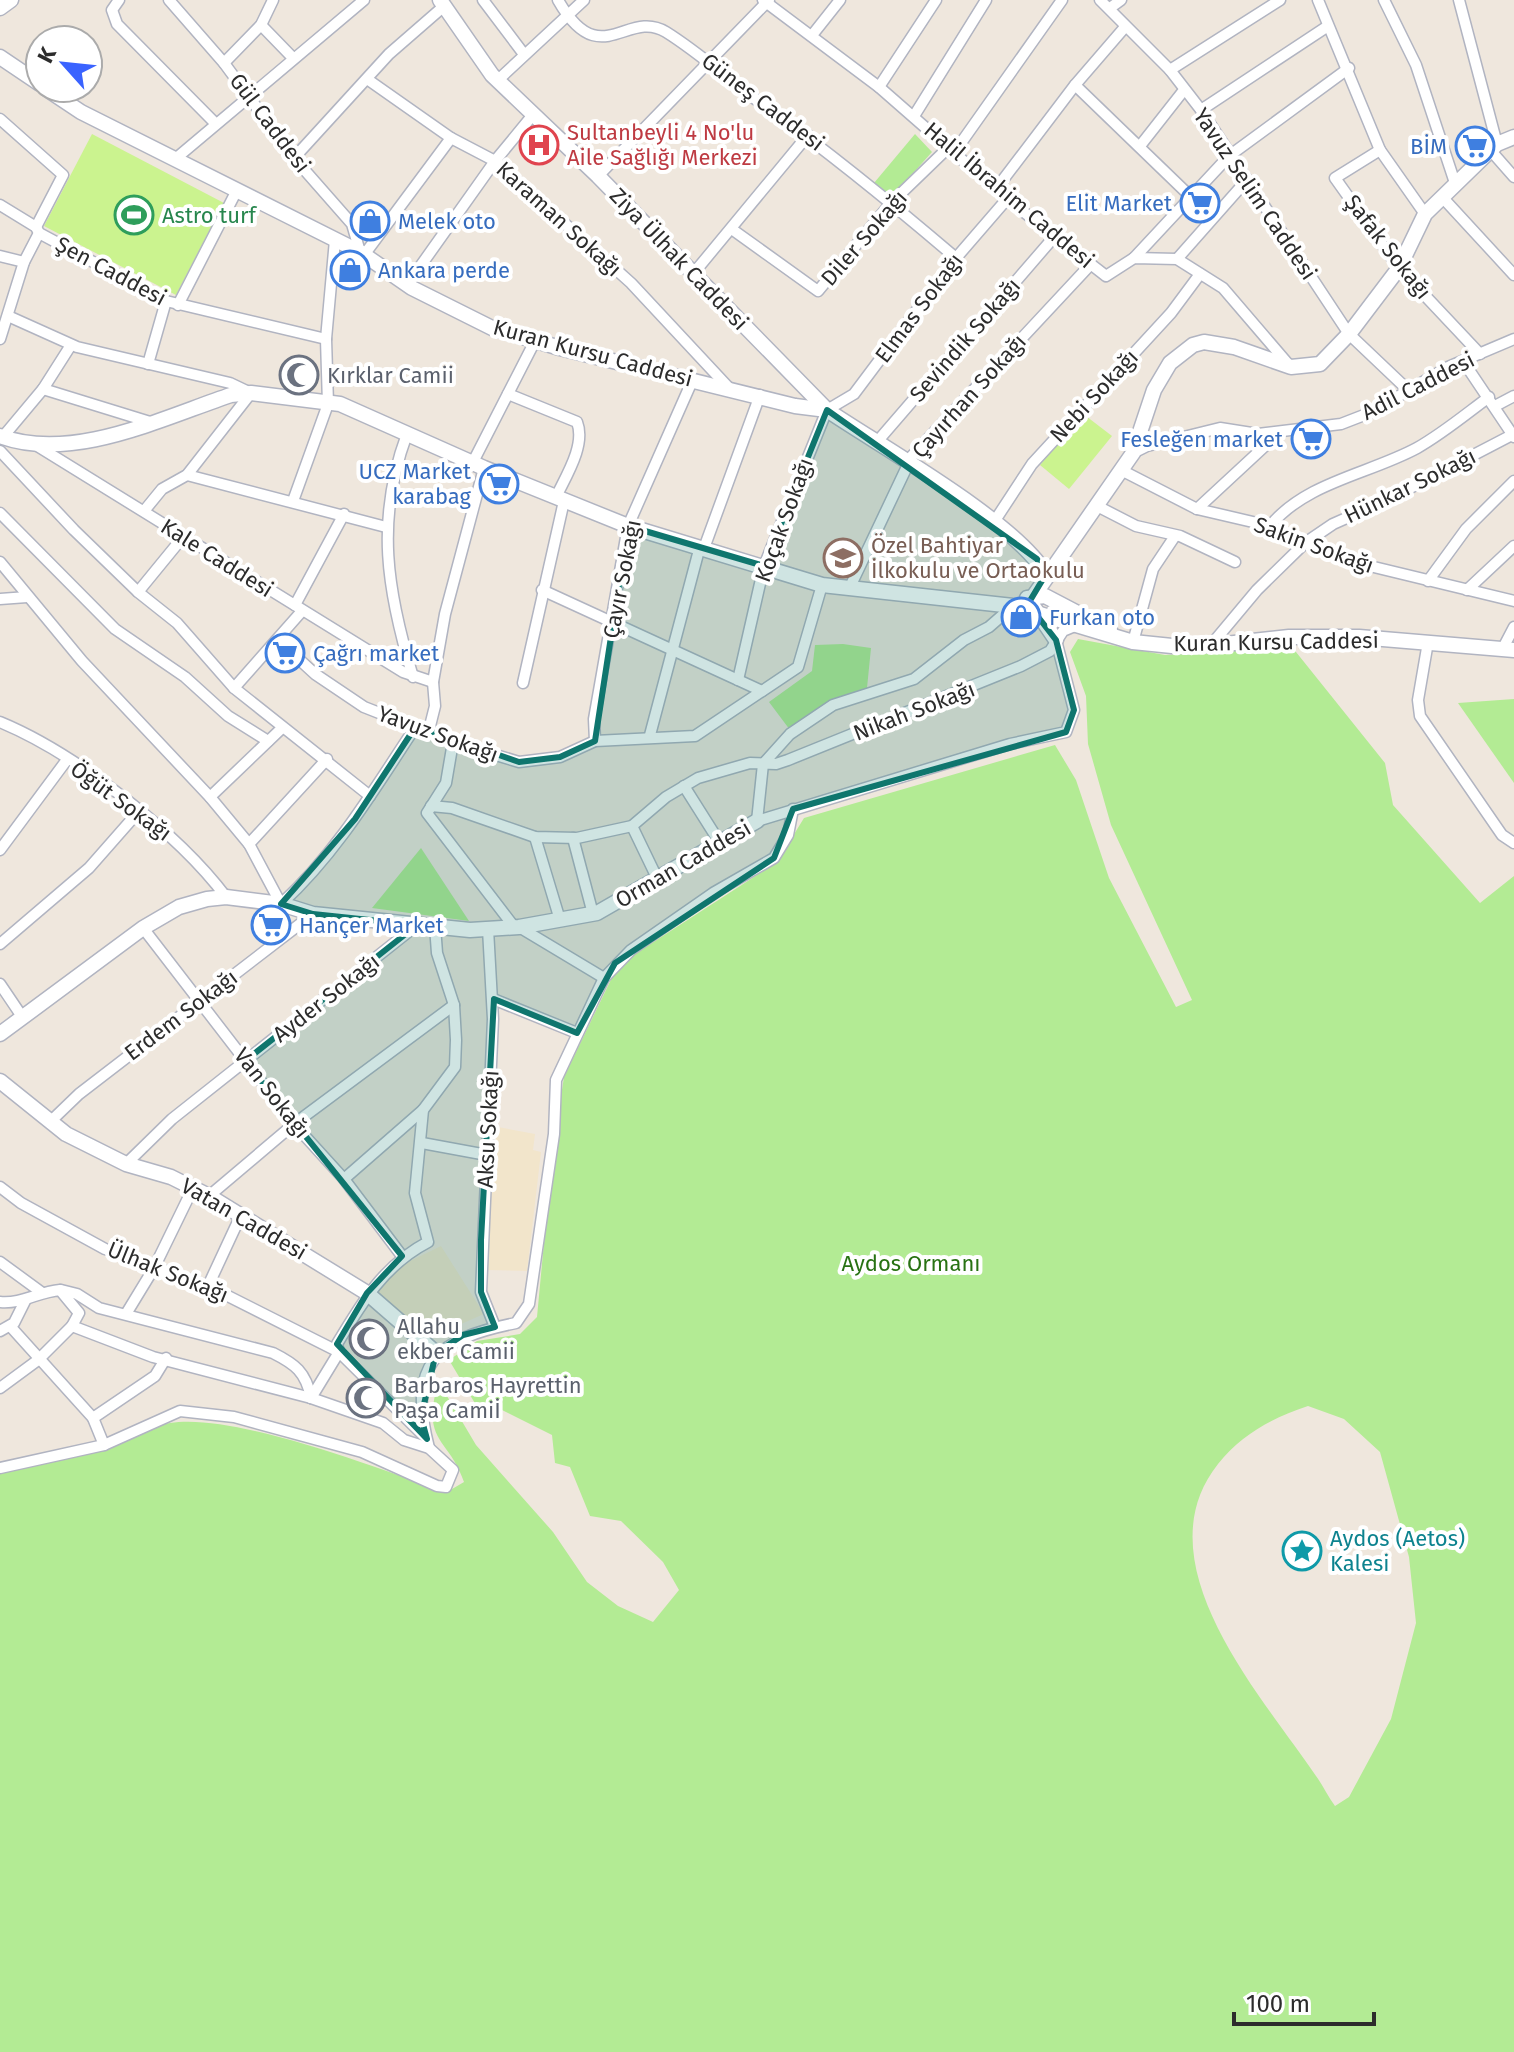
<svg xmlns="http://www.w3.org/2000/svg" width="1514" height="2052" viewBox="0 0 1514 2052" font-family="'Fira Sans',sans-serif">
	<rect width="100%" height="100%" fill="#efe7dd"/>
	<!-- education -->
	<g fill="#f2e5cb">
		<polygon points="498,1127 535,1134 533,1150 541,1152 527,1271 487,1270 485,1200"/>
		<polygon points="441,1246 484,1314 425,1340 372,1291 408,1262"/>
	</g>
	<!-- green -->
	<g fill="#b3eb94" fill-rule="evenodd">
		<polygon points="915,134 932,152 891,198 874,183"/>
		<path d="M1078,639L1165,655L1292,647L1385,763L1393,805L1480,903L1514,876V2052H0V1473C52,1457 118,1432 170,1423C234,1412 382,1470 447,1492L464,1482C450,1440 423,1442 436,1391H444L476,1445L553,1532L587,1582L618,1606L653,1622L679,1590L663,1562L621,1521L590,1516L570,1467L555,1463L552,1435L500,1409L482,1415L449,1360L477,1341L520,1334L537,1317L553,1147L564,1077L618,965L777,862L804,818L1055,745L1076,780L1109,878L1176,1007L1192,1000L1111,825L1088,744L1086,696L1070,652ZM1308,1406L1344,1419L1380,1452L1409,1557L1416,1623L1391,1719L1349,1797L1335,1806C1328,1797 1323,1785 1316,1776C1261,1695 1140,1562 1218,1464C1242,1434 1272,1418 1308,1406Z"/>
		<polygon points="843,644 871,648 867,688 826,704 790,730 769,702 812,671 815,645"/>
		<polygon points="1514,699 1514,783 1458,703"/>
		<polygon points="421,848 469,921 372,908"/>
	</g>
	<!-- pitch -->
	<g fill="#cbf38f">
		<polygon points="92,134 224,203 176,295 44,226"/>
		<polygon points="1082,413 1112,436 1069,489 1040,465"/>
	</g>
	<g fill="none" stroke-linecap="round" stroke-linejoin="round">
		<defs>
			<g id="street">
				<polyline points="119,0 112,10 117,24 216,124"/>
				<polyline points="169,0 224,63 294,158 352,224 360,252"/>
				<polyline points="483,0 523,53"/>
				<path d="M558,0C600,74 627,8 666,32C703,55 734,85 769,109C834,156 895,206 956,258"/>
				<polyline points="763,0 879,87 1007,199 1106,276 1134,258 1177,259 1223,288 1289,365"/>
				<polyline points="1100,0 1170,70 1201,110 1349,334 1408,390"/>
				<polyline points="1318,0 1380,150 1425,214"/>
				<polyline points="1384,0 1416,65 1455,183"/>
				<polyline points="1459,0 1497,144"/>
				<polyline points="1110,8 1121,0"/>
				<polyline points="261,25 293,58"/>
				<polyline points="813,34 840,0"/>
				<polyline points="224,63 261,25 273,0"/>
				<polyline points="1170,70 1280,0"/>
				<polyline points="367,79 451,138 495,161 631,283 728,387"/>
				<polyline points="498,80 584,0"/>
				<polyline points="1075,85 1190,196"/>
				<polyline points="879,87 936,0"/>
				<polyline points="1201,110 1328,26"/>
				<polyline points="914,116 986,0"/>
				<polyline points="0,119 63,175 36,227"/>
				<polyline points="1140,146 1184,90"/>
				<polyline points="956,150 1062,0"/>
				<polyline points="1380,150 1335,178 1399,268 1480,354"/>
				<polyline points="1492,152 1514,177"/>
				<polyline points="294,158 389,54 443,7"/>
				<polyline points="174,160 364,0"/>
				<polyline points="598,176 769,0"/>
				<polyline points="996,189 1075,85 1125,27"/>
				<polyline points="1443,198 1514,275"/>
				<polyline points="0,205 36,227 39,233 166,301 326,339"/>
				<polyline points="733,230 818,291 891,203 950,146"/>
				<polyline points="364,255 451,138"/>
				<polyline points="0,256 24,262"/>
				<polyline points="1134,258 1229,156 1349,68"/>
				<polyline points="1177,259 1246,181"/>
				<polyline points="693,274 808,135"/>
				<polyline points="407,285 495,161 532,116"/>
				<polyline points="178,305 236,192"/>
				<polyline points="8,316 77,347 230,383 251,393 187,475 162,489 144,511"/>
				<polyline points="0,339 24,262 39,233"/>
				<polyline points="1463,361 1514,437"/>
				<polyline points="148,364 166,301"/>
				<polyline points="43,389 150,422"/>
				<path d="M508,394L577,422C586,445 566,476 556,497"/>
				<polyline points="1495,406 1514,396"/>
				<path d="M407,434C375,520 387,591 413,677"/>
				<polyline points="2,438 43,389 71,345"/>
				<polyline points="876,443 1054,237"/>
				<polyline points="39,447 403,672 433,682"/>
				<polyline points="0,451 74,530 138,592 177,623 234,688 370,796"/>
				<polyline points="1133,453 1147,446 1220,428 1258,434 1341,424 1372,412 1448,367 1514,339"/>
				<polyline points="473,462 535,341"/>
				<polyline points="1121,470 1197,509 1270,526 1349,561 1514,601"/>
				<polyline points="187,475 386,527"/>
				<polyline points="293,501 328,404 326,339 335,240"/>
				<polyline points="1099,507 1136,526 1180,536 1235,562"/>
				<polyline points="1197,509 1279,433"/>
				<polyline points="0,513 115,629 185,677 228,716 268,741"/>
				<polyline points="994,522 1032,464 1171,313 1200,274"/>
				<path d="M1270,526C1306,482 1369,474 1417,448C1442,434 1466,414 1489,397"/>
				<polyline points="703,551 760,395"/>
				<path d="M0,562L82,661L210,797L249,844L281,904C336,854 375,788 416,726"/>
				<polyline points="1428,581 1466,529 1514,481"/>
				<polyline points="850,587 912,456 1091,264"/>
				<polyline points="542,590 762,691"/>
				<polyline points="1467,590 1514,546"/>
				<polyline points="138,592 183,537"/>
				<polyline points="0,599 27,597"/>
				<polyline points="295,605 344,514"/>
				<polyline points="1013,606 989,627 964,640 914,679 833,705 790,734 763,764 757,821 1010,744 1066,732 1074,710 1056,640"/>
				<polyline points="279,641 315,674 364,707 453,742 519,762 560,757 595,741 695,736 798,667 822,585"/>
				<polyline points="1133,642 1153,569 1175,536"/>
				<polyline points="1428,642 1418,700 1420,716 1502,835 1514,843"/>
				<polyline points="1211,645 1257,590 1305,543 1333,524 1387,500 1512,435"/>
				<polyline points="1503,648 1514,627"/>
				<polyline points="738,680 764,566 827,410 854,394 956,258 1007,199"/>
				<polyline points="523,683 564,501"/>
				<polyline points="234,688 302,611"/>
				<path d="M0,722C75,753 178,833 226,897"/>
				<polyline points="429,730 435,706 433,682 445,614 484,468"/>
				<polyline points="650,735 699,550"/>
				<polyline points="595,741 594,719 628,526 693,379"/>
				<polyline points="453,742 446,783 427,813 515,928"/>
				<polyline points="684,786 720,843"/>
				<polyline points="210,797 281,729"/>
				<polyline points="431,806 452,808 535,837 577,838 632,826 666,797 698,778 750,763 776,764 788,760 1021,666 1050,651 1063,631 1075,626"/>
				<polyline points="632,826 658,880"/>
				<polyline points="535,837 560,920"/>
				<polyline points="573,838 593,914"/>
				<polyline points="249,844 327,759"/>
				<polyline points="0,850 66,761"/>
				<polyline points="519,927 604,978"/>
				<polyline points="143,928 294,1124 344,1179 402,1256"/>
				<polyline points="488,929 493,1019 481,1292 495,1327"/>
				<polyline points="0,944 89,868 140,810"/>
				<polyline points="0,984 23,1018"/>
				<polyline points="493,999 577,1033"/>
				<polyline points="52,1120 79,1094 313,914"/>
				<polyline points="422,1143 487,1155"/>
				<polyline points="126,1164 172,1119 417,925"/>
				<polyline points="344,1179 423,1110"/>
				<polyline points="0,1187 21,1203 105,1249 208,1286 339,1352 311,1398"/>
				<polyline points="209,1196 294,1124 454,1005"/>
				<polyline points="0,1262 41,1292"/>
				<polyline points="208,1286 241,1215"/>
				<path d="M61,1290L77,1294L99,1308L273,1353C295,1364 306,1372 311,1398"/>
				<path d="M0,1302C22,1304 38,1292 60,1290L79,1313L72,1326L153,1357L311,1398L383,1423L404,1440L429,1448L453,1470L446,1487L437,1486L362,1452L234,1417L180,1411L104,1445L0,1468"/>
				<polyline points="126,1314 154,1268 193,1188"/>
				<polyline points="10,1326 93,1418 104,1445"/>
				<polyline points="0,1331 14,1323 25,1301"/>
				<polyline points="0,1388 38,1360 72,1326"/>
				<polyline points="93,1418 155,1376 166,1358"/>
				<path d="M426,1438L339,1352L337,1344C362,1302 384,1265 428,1242L415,1193L423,1110L455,1067L456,1040L454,1005L437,953L435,926"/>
				<path d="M429,1448C407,1363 436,1339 516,1323L529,1304L554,1134L556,1080L604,978L631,950L713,893L774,858L788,835L793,809"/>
			</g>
			<g id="secondary">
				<polyline points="440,0 492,75 598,176 827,410"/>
				<polyline points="0,8 11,0"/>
				<polyline points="0,57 40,84"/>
				<path d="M45,88L81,112L360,252L412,288L492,328L560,348L795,406L827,410C883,448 1013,520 1046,574"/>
				<path d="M0,436C71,463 162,418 231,395L251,393L340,404L484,468L628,526L822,585L1013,606L1133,642L1172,646L1216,645L1289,637H1359L1514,650"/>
				<polyline points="1027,598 1045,596 1110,630"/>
				<polyline points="1056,640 1033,606 1033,597 1133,453 1154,390 1170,363 1193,345 1204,342 1234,347 1291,367 1320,364 1349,334 1399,268 1425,214 1497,144 1514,137"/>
				<polyline points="0,1034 143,928 179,907 207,899 226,897 281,904 313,914 470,930 519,927 597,913 757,821"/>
				<polyline points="0,1081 66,1134 126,1164 171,1177 209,1196 367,1293 436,1353"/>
			</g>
		</defs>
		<!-- street casing -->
		<use href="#street" stroke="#b1b4c1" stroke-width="13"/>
		<!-- secondary casing -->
		<use href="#secondary" stroke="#b1b4c1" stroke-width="17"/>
		<!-- street -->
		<use href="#street" stroke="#fff" stroke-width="10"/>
		<!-- secondary -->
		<use href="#secondary" stroke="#fff" stroke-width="14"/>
	</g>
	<!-- marked area -->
	<path fill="#0f766e" fill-opacity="0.2" stroke="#0f766e" stroke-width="6" stroke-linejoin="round" d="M827,410L1037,559L1046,574L1028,604L1056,640L1074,710L1066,732L793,809L774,858L615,963L577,1033L494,999L481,1240V1292L495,1327L463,1335L436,1353L421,1417L427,1439L337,1344L367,1293L402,1256L245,1061L417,925L313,914L281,904L355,819L416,726L519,762L560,757L595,741L628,526L764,566Z"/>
	<!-- icons -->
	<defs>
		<symbol id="hospital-ring" viewBox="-11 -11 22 22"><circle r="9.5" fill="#fff" stroke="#e0444e" stroke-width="1.5"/><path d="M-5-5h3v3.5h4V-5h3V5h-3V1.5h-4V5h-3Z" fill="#e0444e"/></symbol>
		<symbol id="supermarket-ring" viewBox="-11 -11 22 22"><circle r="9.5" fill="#fff" stroke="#3f7fe0" stroke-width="1.5"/><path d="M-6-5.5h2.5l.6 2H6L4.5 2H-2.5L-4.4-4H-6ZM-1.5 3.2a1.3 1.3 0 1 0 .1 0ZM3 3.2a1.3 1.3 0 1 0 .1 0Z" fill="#3f7fe0"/></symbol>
		<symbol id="stadium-ring" viewBox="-11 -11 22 22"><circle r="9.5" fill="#fff" stroke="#2e9e5b" stroke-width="1.5"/><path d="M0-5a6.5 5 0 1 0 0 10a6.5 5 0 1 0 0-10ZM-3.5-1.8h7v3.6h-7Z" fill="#2e9e5b"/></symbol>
		<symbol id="shop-ring" viewBox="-11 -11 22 22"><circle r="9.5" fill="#fff" stroke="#3f7fe0" stroke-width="1.5"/><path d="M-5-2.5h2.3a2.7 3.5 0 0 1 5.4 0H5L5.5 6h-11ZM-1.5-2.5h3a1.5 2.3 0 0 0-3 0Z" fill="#3f7fe0"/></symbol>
		<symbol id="mosque-ring" viewBox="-11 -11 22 22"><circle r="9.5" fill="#fff" stroke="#6b7280" stroke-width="1.5"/><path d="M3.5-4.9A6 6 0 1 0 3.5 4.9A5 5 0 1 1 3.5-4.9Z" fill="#6b7280"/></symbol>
		<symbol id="school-ring" viewBox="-11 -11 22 22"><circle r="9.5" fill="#fff" stroke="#8d6e63" stroke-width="1.5"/><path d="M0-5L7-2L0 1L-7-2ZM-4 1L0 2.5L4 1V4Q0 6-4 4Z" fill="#8d6e63"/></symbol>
		<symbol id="sight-ring" viewBox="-11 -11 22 22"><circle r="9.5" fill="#fff" stroke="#0f9aa8" stroke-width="1.5"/><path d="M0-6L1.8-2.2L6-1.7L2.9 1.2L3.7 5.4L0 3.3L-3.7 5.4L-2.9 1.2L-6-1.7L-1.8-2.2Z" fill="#0f9aa8"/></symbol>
	</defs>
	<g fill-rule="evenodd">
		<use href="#hospital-ring" x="517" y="123" width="44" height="44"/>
		<use href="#supermarket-ring" x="1453" y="124" width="44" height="44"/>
		<use href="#supermarket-ring" x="1178" y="181" width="44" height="44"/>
		<use href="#stadium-ring" x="112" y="193" width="44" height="44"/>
		<use href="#shop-ring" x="348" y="199" width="44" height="44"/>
		<use href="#shop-ring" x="328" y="248" width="44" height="44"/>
		<use href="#mosque-ring" x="277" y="353" width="44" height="44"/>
		<use href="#supermarket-ring" x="1289" y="417" width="44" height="44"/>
		<use href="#supermarket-ring" x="477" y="462" width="44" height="44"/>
		<use href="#school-ring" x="821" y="536" width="44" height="44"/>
		<use href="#shop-ring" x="999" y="595" width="44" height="44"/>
		<use href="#supermarket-ring" x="263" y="631" width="44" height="44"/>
		<use href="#supermarket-ring" x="249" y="903" width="44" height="44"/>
		<use href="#mosque-ring" x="347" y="1317" width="44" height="44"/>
		<use href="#mosque-ring" x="344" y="1376" width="44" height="44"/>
		<use href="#sight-ring" x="1280" y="1529" width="44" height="44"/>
	</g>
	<g text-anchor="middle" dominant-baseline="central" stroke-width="8" stroke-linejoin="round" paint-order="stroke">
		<!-- street labels -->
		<g font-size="22" fill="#2c2c2c" stroke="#fff">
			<text transform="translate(763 102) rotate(37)">Güneş Caddesi</text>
			<text transform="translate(270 123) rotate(53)">Gül Caddesi</text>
			<text transform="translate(1255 194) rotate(56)">Yavuz Selim Caddesi</text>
			<text transform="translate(1009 195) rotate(40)">Halil İbrahim Caddesi</text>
			<text transform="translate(559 219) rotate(42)">Karaman Sokağı</text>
			<text transform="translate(864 238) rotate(-49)">Diler Sokağı</text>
			<text transform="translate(1388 247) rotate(52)">Şafak Sokağı</text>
			<text transform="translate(679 259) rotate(46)">Ziya Ülhak Caddesi</text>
			<text transform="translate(111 271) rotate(28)">Şen Caddesi</text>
			<text transform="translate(919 308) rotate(-53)">Elmas Sokağı</text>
			<text transform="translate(965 340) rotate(-49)">Sevindik Sokağı</text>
			<text transform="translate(593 353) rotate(15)">Kuran Kursu Caddesi</text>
			<text transform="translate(1418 386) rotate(-27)">Adil Caddesi</text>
			<text transform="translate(969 396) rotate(-48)">Çayırhan Sokağı</text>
			<text transform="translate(1094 396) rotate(-47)">Nebi Sokağı</text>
			<text transform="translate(1410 486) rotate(-26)">Hünkar Sokağı</text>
			<text transform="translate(784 520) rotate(-70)">Koçak Sokağı</text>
			<text transform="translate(1314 545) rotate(20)">Sakin Sokağı</text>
			<text transform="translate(217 558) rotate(32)">Kale Caddesi</text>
			<text transform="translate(622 579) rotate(-79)">Çayır Sokağı</text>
			<text transform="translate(1276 642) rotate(-1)">Kuran Kursu Caddesi</text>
			<text transform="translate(914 711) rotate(-21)">Nikah Sokağı</text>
			<text transform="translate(438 734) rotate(20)">Yavuz Sokağı</text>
			<text transform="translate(121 801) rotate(36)">Öğüt Sokağı</text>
			<text transform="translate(683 864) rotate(-30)">Orman Caddesi</text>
			<text transform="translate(326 998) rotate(-38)">Ayder Sokağı</text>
			<text transform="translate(181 1015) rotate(-37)">Erdem Sokağı</text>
			<text transform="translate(272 1093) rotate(52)">Van Sokağı</text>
			<text transform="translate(488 1129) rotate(-87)">Aksu Sokağı</text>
			<text transform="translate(244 1219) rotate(30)">Vatan Caddesi</text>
			<text transform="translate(168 1272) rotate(22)">Ülhak Sokağı</text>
		</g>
		<!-- health labels -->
		<g font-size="22" fill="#be3a42" stroke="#fff" text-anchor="start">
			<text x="567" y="132">Sultanbeyli 4 No'lu<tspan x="567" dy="25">Aile Sağlığı Merkezi</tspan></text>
		</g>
		<!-- shop labels -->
		<g font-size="22" fill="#366cbe" stroke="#fff" text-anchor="start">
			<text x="1447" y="146" text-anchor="end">BİM</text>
			<text x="1172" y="203" text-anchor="end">Elit Market</text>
			<text x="398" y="221">Melek oto</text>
			<text x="378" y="270">Ankara perde</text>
			<text x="1283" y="439" text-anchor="end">Fesleğen market</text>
			<text x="471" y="471" text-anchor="end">UCZ Market<tspan x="471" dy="25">karabag</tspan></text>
			<text x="1049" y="617">Furkan oto</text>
			<text x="313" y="653">Çağrı market</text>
			<text x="299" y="925">Hançer Market</text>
		</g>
		<!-- leisure labels -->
		<g font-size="22" fill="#27864d" stroke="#fff" text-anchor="start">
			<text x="162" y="215">Astro turf</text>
		</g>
		<!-- worship labels -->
		<g font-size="22" fill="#5b616d" stroke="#fff" text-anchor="start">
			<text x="327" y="375">Kırklar Camii</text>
			<text x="397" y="1326">Allahu<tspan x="397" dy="25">ekber Camii</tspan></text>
			<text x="394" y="1385">Barbaros Hayrettin<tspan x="394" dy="25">Paşa Camiİ</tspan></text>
		</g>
		<!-- education labels -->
		<g font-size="22" fill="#785e54" stroke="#fff" text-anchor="start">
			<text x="871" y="545">Özel Bahtiyar<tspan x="871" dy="25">İlkokulu ve Ortaokulu</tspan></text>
		</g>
		<!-- park labels -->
		<g font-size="22" fill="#287213" stroke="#fff">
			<text x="911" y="1263">Aydos Ormanı</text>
		</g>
		<!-- culture labels -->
		<g font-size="22" fill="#0d838f" stroke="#fff" text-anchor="start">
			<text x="1330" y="1538">Aydos (Aetos)<tspan x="1330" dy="25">Kalesi</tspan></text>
		</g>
	</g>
	<!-- north arrow -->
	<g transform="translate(64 64) rotate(297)"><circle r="38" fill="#ffffff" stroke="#ababab" stroke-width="2"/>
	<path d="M0-6L14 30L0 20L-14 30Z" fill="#3a63ff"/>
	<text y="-12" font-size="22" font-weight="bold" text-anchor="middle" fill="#2c2c2c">K</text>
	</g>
	<!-- scale -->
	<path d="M1234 2012v12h140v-12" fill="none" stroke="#2c2c2c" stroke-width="4"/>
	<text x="1246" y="2012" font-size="24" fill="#2c2c2c" stroke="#ffffff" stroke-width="6" paint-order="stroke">100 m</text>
</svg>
